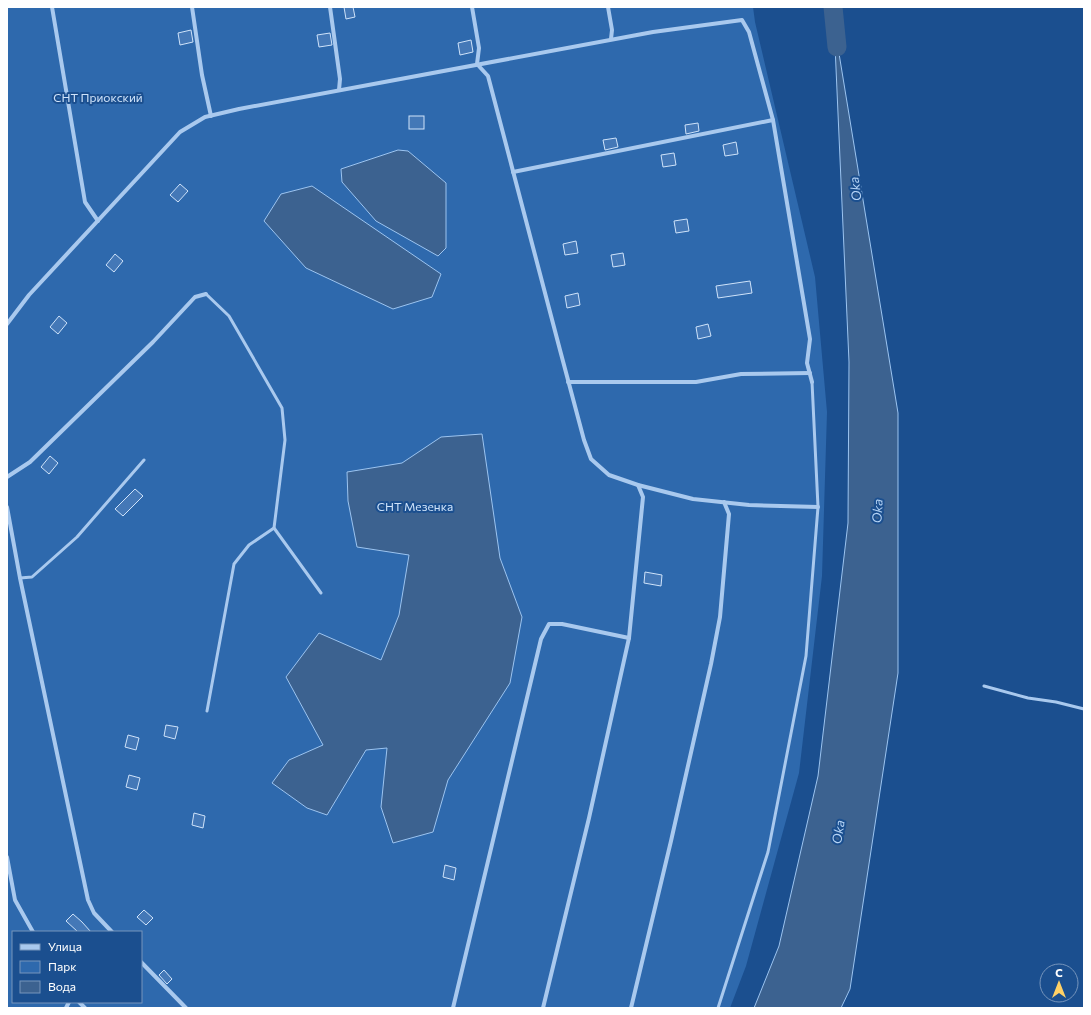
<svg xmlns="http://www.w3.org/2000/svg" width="1091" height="1015" font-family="Commissioner,sans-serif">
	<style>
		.green { fill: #2e69ad; fill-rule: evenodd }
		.water { fill: #3c6290; stroke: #9cc4f0 }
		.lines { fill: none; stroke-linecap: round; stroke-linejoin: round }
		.river { stroke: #3c6290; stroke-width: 19 }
		.building { fill: #4478b7; stroke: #cfe3fa }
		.service { stroke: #a9c9ee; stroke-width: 3 }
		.minor { stroke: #a9c9ee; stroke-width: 4 }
		.labels { text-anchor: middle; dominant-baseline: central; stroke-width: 4; stroke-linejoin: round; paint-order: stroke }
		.park-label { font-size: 12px; fill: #cfe3fa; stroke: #1b4f8f }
		.water-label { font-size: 13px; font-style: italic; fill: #b5d3f5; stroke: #1b4f8f }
	</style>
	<rect width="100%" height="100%" fill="#1b4f8f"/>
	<path class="green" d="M7 7H753L755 22 815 277 827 412 822 576 799 773 746 966 730 1008H7ZM13 932H141V1002H13Z"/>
	<g class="water">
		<path d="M834 23 898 413V673L850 989 841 1008H754L779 946 818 776 848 523 849 362Z"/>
		<path d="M398 150 408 151 446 183V248L438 256 376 221 342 182 341 169Z"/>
		<path d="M312 186 441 274 432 297 393 309 306 268 264 221 281 194Z"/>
		<path d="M482 434 500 558 522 617 510 683 448 780 433 832 393 843 381 807 387 748 366 750 327 815 307 808 272 783 289 760 323 745 286 677 319 633 381 660 399 615 409 555 357 547 348 501 347 472 402 463 441 437Z"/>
	</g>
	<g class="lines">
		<path class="river" d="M833 7 837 47"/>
	</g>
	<g class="building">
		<path d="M344 7H353L355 17 346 19Z"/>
		<path d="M191 30 193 42 180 45 178 33Z"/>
		<path d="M330 33 332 45 319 47 317 35Z"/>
		<path d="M471 40 473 52 460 55 458 43Z"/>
		<rect x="409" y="116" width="15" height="13"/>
		<path d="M698 123 699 131 686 134 685 125Z"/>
		<path d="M616 138 618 147 605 150 603 140Z"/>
		<path d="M736 142 738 154 725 156 723 145Z"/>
		<path d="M674 153 676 165 663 167 661 155Z"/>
		<path d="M180 184 188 191 178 202 170 195Z"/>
		<path d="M687 219 689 231 676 233 674 221Z"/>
		<path d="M576 241 578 253 565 255 563 244Z"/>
		<path d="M623 253 625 265 613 267 611 255Z"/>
		<path d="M115 254 123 261 114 272 106 265Z"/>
		<path d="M750 281 752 293 718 298 716 286Z"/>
		<path d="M578 293 580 305 567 308 565 296Z"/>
		<path d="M59 316 67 323 58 334 50 327Z"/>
		<path d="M708 324 711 336 698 339 696 327Z"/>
		<path d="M50 456 58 463 49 474 41 467Z"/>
		<path d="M135 489 143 496 123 516 115 509Z"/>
		<path d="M645 572 662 575 661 586 644 583Z"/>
		<path d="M166 725 178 727 175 739 164 736Z"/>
		<path d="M128 735 139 738 136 750 125 747Z"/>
		<path d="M129 775 140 778 137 790 126 787Z"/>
		<path d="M194 813 205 816 203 828 192 825Z"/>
		<path d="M445 865 456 868 454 880 443 877Z"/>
		<path d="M144 910 153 918 146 925 137 917Z"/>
		<path d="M73 914 82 922 91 932H78L66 921Z"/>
		<path d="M164 970 172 979 167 984 159 975Z"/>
	</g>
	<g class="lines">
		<g class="service">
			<path d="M206 294 229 316 282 408 285 440 274 528 321 593"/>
			<path d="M20 578 32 577 77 537 144 460"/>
			<path d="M984 686 1028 698 1056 702 1084 709"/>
			<path d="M207 711 234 564 249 545 274 528"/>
			<path d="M718 1008 768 852 806 656 818 507 812 382"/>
		</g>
		<g class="minor">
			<path d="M52 7 85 202 98 221"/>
			<path d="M192 7 202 75 211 116"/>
			<path d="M330 7 340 79 339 90"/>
			<path d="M472 7 479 48 477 64 488 76 560 350 584 440 591 459 609 475 638 485 693 499 749 505 818 507"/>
			<path d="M608 7 612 30 611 39"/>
			<path d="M773 120 810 339 807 363 812 382"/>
			<path d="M7 324 29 295 180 132 205 117 239 109 653 32 742 20 749 32 773 120 513 172"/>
			<path d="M568 382H696L741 374 810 373"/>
			<path d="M7 477 30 462 153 342 195 297 206 294"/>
			<path d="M7 507 20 578 88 900 94 913 112 932"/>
			<path d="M7 857 15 900 33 932"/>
			<path d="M141 962 186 1008"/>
			<path d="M79 1002 85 1008"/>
			<path d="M66 1008 69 1002"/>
			<path d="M453 1008 541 639 549 624H562L629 638"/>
			<path d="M543 1008 589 818 629 638 643 497 638 485"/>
			<path d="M631 1008 671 841 711 664 720 617 729 514 724 502"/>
		</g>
	</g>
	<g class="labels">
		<g class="park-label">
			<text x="98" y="97">СНТ Приокский</text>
			<text x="415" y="506">СНТ Мезенка</text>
		</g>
		<g class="water-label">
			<text transform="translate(855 189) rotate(-97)">Oka</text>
			<text transform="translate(877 511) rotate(-86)">Oka</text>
			<text transform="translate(838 832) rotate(-81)">Oka</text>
		</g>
	</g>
	<rect width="1091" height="1015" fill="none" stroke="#ffffff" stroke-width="16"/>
	<rect x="12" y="931" width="130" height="72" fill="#1b4f8f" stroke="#7695bc"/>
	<rect x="20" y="944" width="20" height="6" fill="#a9c9ee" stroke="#7695bc"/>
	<text x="48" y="951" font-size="12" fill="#ffffff">Улица</text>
	<rect x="20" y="961" width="20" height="12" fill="#2e69ad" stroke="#7695bc"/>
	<text x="48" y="971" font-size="12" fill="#ffffff">Парк</text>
	<rect x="20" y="981" width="20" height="12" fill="#3c6290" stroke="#7695bc"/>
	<text x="48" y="991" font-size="12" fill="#ffffff">Вода</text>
	<g transform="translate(1059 983)"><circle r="19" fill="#1b4f8f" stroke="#7695bc"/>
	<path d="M0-3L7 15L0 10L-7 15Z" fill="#ffd166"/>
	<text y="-6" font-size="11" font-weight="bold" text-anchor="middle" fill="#ffffff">С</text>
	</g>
</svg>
